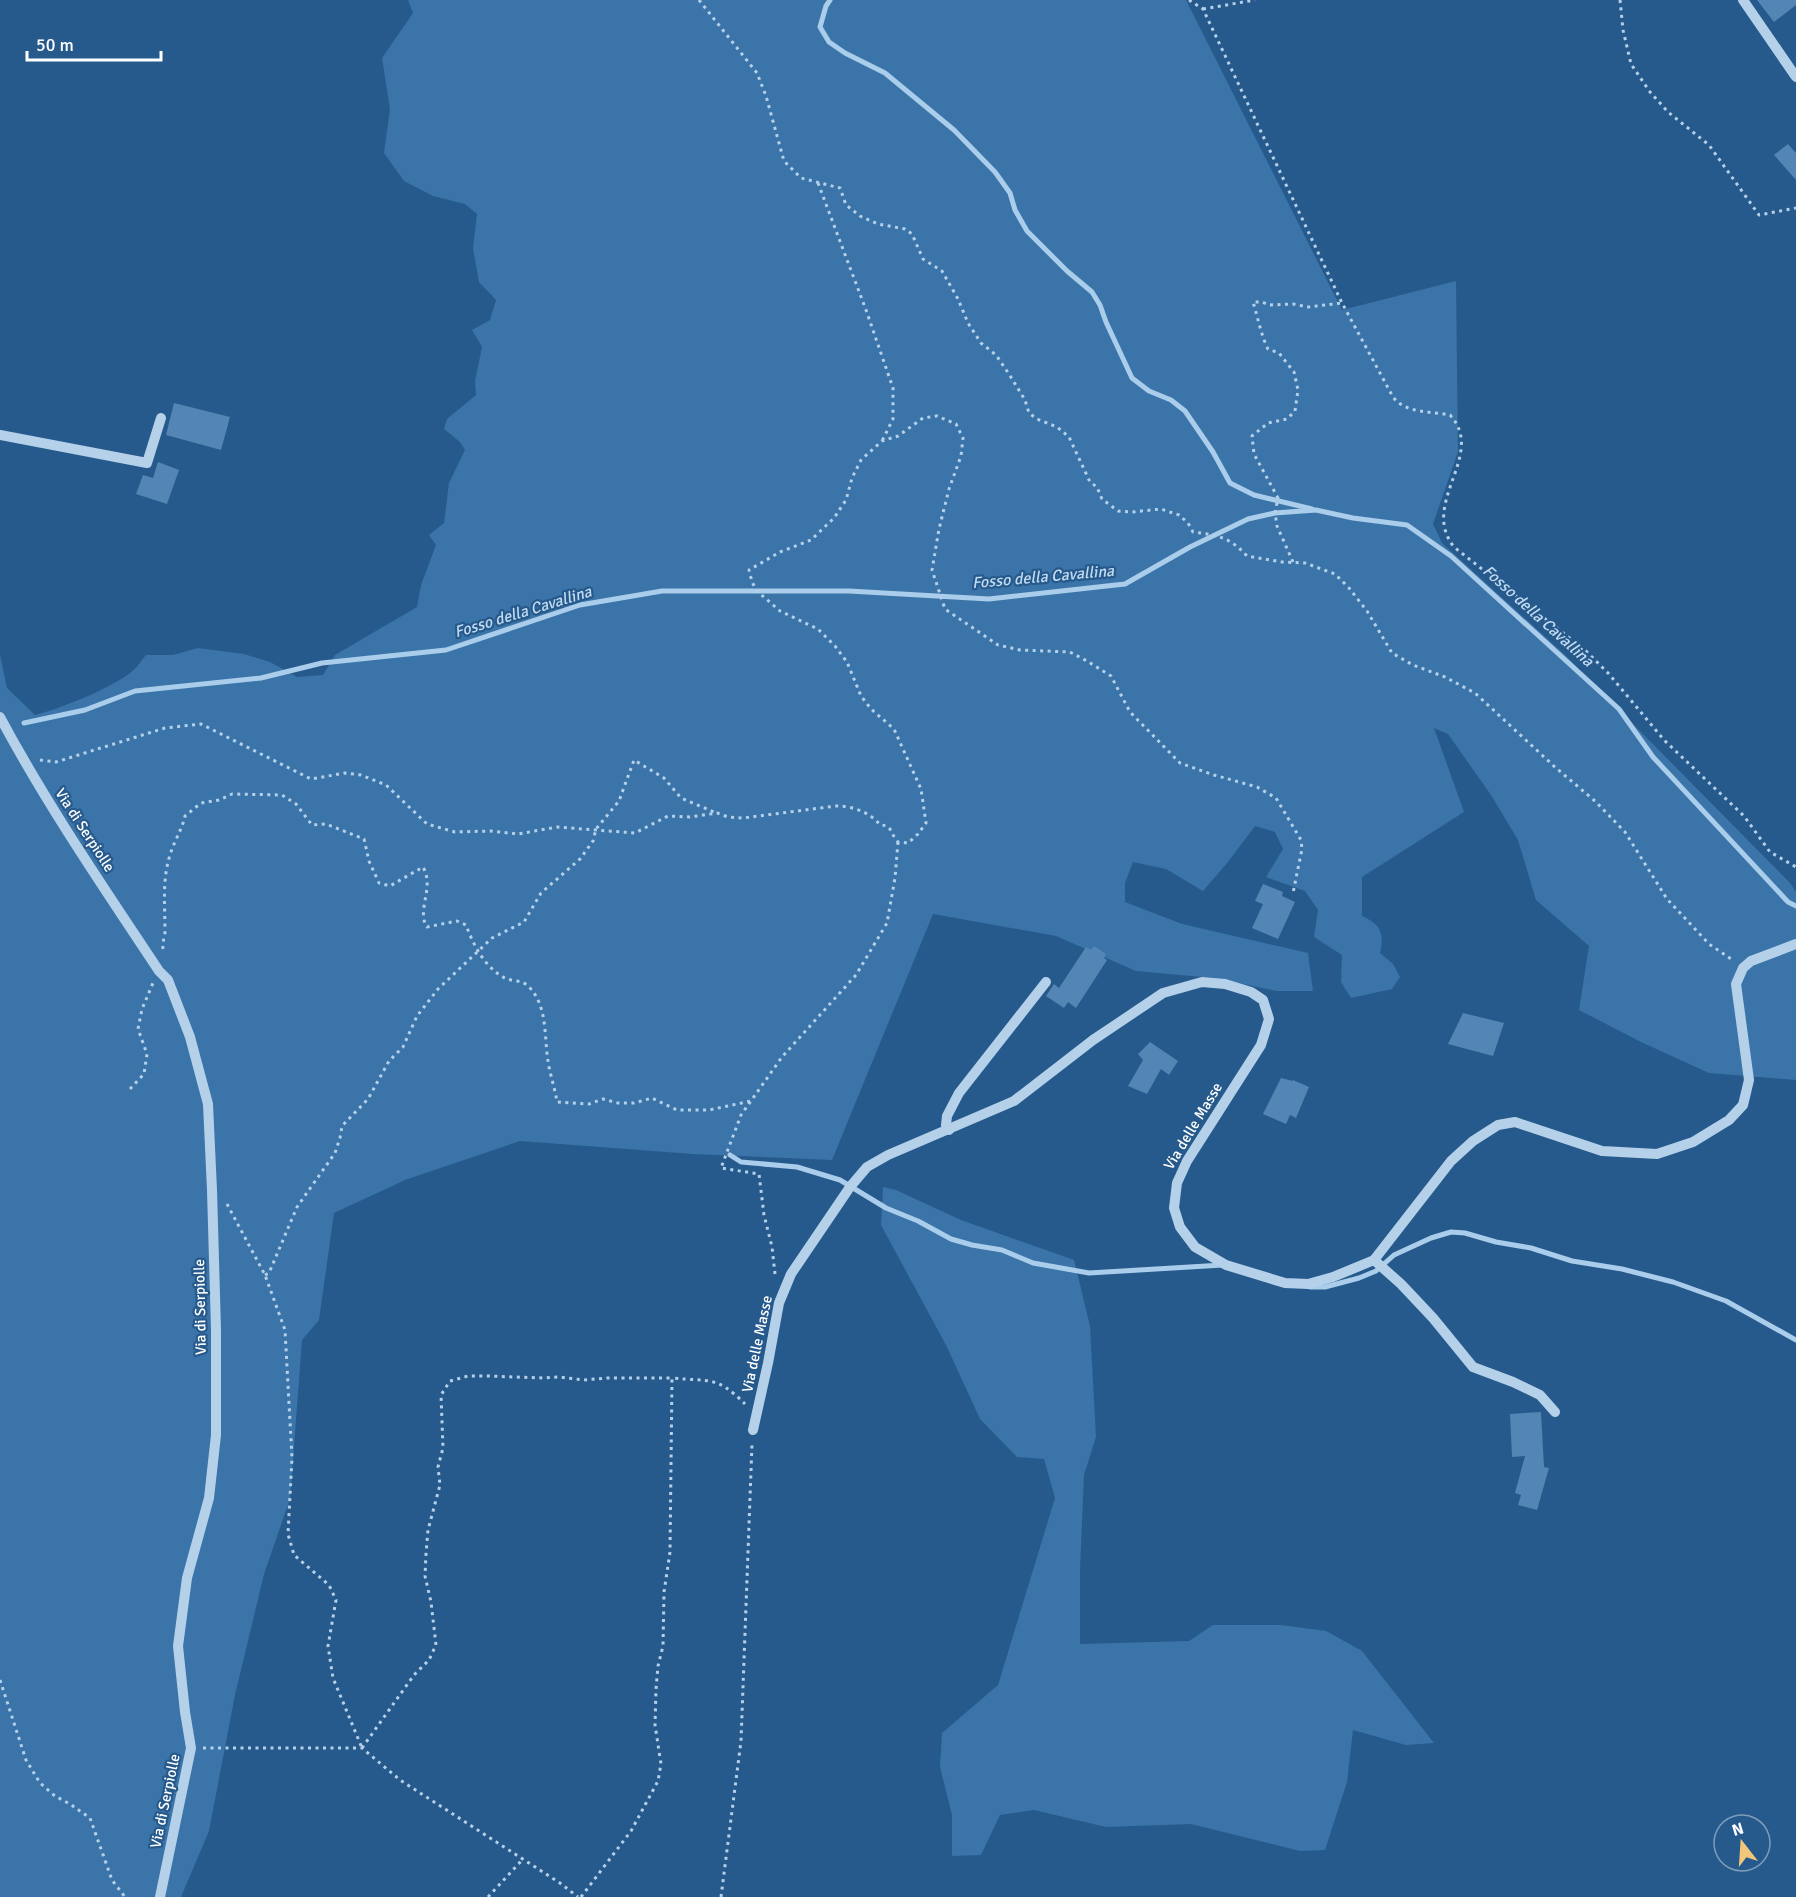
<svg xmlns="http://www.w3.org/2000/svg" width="1796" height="1897" font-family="Signika,sans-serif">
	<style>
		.green { fill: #3b74a8 }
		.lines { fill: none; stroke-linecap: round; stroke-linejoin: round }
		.stream { stroke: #aacdeb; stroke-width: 5 }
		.building { fill: #5386b4 }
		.path { stroke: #b5d1ea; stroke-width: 3; stroke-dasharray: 3 4.5; stroke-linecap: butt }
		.minor { stroke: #b5d1ea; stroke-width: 10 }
		.labels { text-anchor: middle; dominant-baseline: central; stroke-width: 4.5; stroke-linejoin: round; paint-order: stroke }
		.street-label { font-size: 15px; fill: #fff; stroke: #275a8c }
		.water-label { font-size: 16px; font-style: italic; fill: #c1dbf1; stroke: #275a8c }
	</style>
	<rect width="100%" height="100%" fill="#275a8c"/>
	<g class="green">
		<path d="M408 0H1186L1342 310 1456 281 1458 452 1433 524 1442 543 1564 654 1791 884 1796 892V1080L1709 1073 1641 1042 1579 1010 1589 946 1536 900 1518 840 1491 795 1448 734 1434 728 1464 812 1362 877V916C1380 924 1385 933 1380 953L1393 964 1400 977 1392 989 1351 998 1341 982 1342 955 1314 937 1318 910 1305 891 1266 877 1283 849 1275 832 1255 826 1228 862 1203 891 1166 869 1133 862 1125 883V902L1182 924 1308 953 1313 991H1277L1214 978 1136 971 1056 936 933 914 832 1160 693 1154 520 1141 405 1180 334 1213 319 1320 302 1340 290 1499 264 1574 235 1695 209 1831 181 1897H0V655L7 688 35 715C62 708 107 690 130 673 136 669 141 661 146 655H173L198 648 244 654 270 662 297 677 323 675 335 655 417 607 421 585 436 545 429 535 444 523 449 483 465 450 460 442 444 429 447 419 476 395 475 381 482 347 472 330 490 320 496 300 479 282 473 248 477 214 465 204 433 196 404 181 384 153 390 109 382 58 413 13Z"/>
		<path d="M883 1187 896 1190 961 1220 1074 1260 1090 1326 1096 1437 1084 1475 1080 1569V1644L1189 1641 1213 1625H1281L1326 1631 1362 1651 1434 1743 1406 1745 1353 1730 1347 1782 1325 1850 1300 1851 1191 1824 1106 1827 1034 1810 1000 1815 981 1855 952 1856V1815L940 1767 942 1733 998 1685 1055 1498 1044 1459 1017 1457 980 1419 947 1347 881 1225Z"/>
	</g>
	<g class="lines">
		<g class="stream">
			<path d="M830 0 826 6 820 27 829 42 845 53 885 73 954 130 995 172 1010 193 1015 210 1027 231 1067 271 1092 292 1100 305 1106 322 1132 378 1149 391 1171 400 1185 411 1213 452 1230 483 1254 495 1312 509"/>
			<path d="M24 723 85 710 135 691 261 678 322 663 446 650 580 605 662 591H849L989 599 1125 584 1190 547 1248 519 1275 513 1316 510 1353 518 1407 525 1451 556 1619 709 1653 757 1788 902 1796 906"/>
			<path d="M730 1155 741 1162 797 1167 840 1180 886 1208 918 1221 951 1239 972 1245 1002 1250 1033 1263 1089 1273 1223 1265"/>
			<path d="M1310 1287H1325L1359 1278 1376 1271 1394 1255 1431 1238 1451 1232 1465 1233 1496 1242 1531 1248 1572 1261 1622 1269 1673 1282 1726 1301 1796 1340"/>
		</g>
	</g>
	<g class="building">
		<path d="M1757 0H1796V5L1774 22Z"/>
		<path d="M1788 144 1796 153V180L1774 155Z"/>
		<path d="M174 403 230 417 221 450 166 435Z"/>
		<path d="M158 462 179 470 167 504 136 494 143 475 153 478Z"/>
		<path d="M1263 884 1283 892 1282 896 1295 902 1278 939 1252 928 1263 904 1255 901Z"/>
		<path d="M1094 946 1106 954 1104 958 1107 960 1076 1008 1068 1002 1064 1008 1046 996 1054 984 1059 988 1086 947 1091 950Z"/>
		<path d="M1463 1013 1504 1023 1493 1056 1448 1044Z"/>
		<path d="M1150 1042 1178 1061 1169 1075 1161 1069 1147 1094 1128 1086 1143 1060 1138 1054Z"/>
		<path d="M1281 1078 1293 1081V1080L1309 1087 1296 1118 1290 1115 1286 1124 1263 1114Z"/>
		<path d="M1541 1412 1544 1467 1549 1468 1537 1510 1518 1505 1521 1495 1515 1493 1525 1456 1512 1457 1510 1414Z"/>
	</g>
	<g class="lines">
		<g class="path">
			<path d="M699 0 757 73 766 96 784 161 801 178 840 188 846 205 860 216 878 224 905 229 912 234 923 259 942 271 958 299 968 323 981 343 996 355 1009 374 1025 400 1029 413 1037 419 1057 427 1069 437 1090 482 1097 487 1102 499 1118 511 1132 512 1161 509 1179 515 1188 523 1193 532C1217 535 1230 537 1247 556L1282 562 1305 563 1335 574 1349 588 1367 611 1392 653 1413 665 1445 677 1475 693 1556 768 1595 801 1625 832 1667 899 1709 944 1731 959"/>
			<path d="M1189 0 1203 9 1342 303 1393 397C1406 414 1431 411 1450 415 1487 455 1419 503 1454 547L1586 651 1609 674 1664 740 1744 816 1770 852 1796 867"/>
			<path d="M1620 0 1623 30 1631 64 1650 92 1668 112 1709 145 1759 215 1796 208"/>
			<path d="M1203 9 1255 0"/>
			<path d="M818 183 866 310 893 388V419L882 441"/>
			<path d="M1293 562 1277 526 1275 513 1278 498 1254 454 1252 436 1268 423 1287 419 1295 411 1298 390 1294 372 1279 353 1268 349C1261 335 1258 318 1253 302H1262L1269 305 1293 304 1308 307 1342 303"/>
			<path d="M40 760 56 762 165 728 201 724 311 779 345 773 361 775 386 785 427 824 455 832 490 831 518 834 557 827 635 833 668 816 690 817 717 813 728 817 743 818 836 806C852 806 870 812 880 825 893 825 890 834 898 842L908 843 918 834 926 823 921 789 894 729 871 709 861 696 847 662 835 646 818 629 780 611 757 591 752 582 749 570 780 552 811 540 834 518 846 500 852 478 861 460 882 441 898 436 923 418 937 416 956 424 963 438 961 456 949 489 939 529 932 570 945 609 998 645 1020 650 1070 652 1087 661 1111 676 1130 712 1180 763 1214 775 1257 787 1276 798 1301 840 1302 849 1293 893"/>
			<path d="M163 949C162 942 165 937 165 931 165 905 162 880 170 855 174 841 182 830 185 816L201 803 219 800 232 794 282 795 296 804 312 825 326 824 364 839 369 861 379 883 390 886 423 867C435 888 416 910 427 927L457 921 466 925C473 944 484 966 503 977 510 982 521 979 528 986 548 1005 544 1037 548 1061 550 1075 555 1088 557 1102L589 1104 603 1099 618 1103H634L652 1098 677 1110H709L751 1101"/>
			<path d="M130 1089 144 1074 147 1054 138 1029 142 1009 153 983"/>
			<path d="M227 1204 265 1275 285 1330 292 1458 288 1534 294 1555 329 1585 336 1600 328 1646 333 1678 362 1748"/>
			<path d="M775 1274 772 1247 764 1215 759 1174 721 1168 741 1115 782 1057 856 975 887 923 895 878 898 842"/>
			<path d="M265 1275 269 1273 297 1207 335 1153 340 1138 342 1126 368 1099 389 1061 403 1047 417 1016 438 989 492 938 524 922 541 893 580 859 593 841 596 829 619 801 634 760 664 778 681 798 714 812"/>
			<path d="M0 1680 26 1760 40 1783 55 1796 70 1804 90 1818 112 1880 125 1897"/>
			<path d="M203 1748H362L400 1780 560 1883 578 1897"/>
			<path d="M362 1748 414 1675 429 1660 436 1645 431 1602 425 1576 426 1554 428 1530 440 1485 438 1467 443 1448 441 1395 450 1381 468 1376H487L543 1378 559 1377 584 1380 607 1378H672"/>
			<path d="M488 1897 522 1860"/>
			<path d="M581 1897 631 1831 658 1781 661 1764 655 1725 656 1689 658 1666 663 1646 664 1592 670 1552 672 1378C710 1382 716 1375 745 1404"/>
			<path d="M721 1897 741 1741 752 1444"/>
		</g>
		<g class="minor">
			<path d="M1743 0 1796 77"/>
			<path d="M0 435 147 463 161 418"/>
			<path d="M0 717C47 805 104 888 159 971L168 980 190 1037 208 1104 212 1190 216 1330V1435L209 1498 187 1578 178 1646 185 1712 191 1748 160 1897"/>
			<path d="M949 1130 946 1125 947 1116 959 1093 1046 982"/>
			<path d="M1374 1260 1401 1284 1433 1318 1473 1367 1513 1382 1540 1395 1555 1412"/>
			<path d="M753 1430 768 1363 779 1303 791 1274 850 1187 867 1167 888 1155 1014 1101 1093 1040 1163 993 1202 982 1225 984 1251 992 1263 1000 1269 1019 1261 1045 1187 1161 1177 1183 1174 1208 1180 1227 1195 1247 1226 1265 1285 1283 1308 1284 1333 1277 1374 1260 1451 1161 1473 1141 1498 1125 1515 1122 1602 1151 1657 1154 1693 1142 1729 1120 1743 1105 1749 1080 1736 984 1743 968 1751 961 1796 944"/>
		</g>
	</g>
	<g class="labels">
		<g class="street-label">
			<text transform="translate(85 830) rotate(57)">Via di Serpiolle</text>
			<text transform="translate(1193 1126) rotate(-59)">Via delle Masse</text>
			<text transform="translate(200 1307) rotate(-91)">Via di Serpiolle</text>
			<text transform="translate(757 1344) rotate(-78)">Via delle Masse</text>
			<text transform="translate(165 1801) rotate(-78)">Via di Serpiolle</text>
		</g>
		<g class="water-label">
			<text transform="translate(1043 577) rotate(-5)">Fosso della Cavallina</text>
			<text transform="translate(523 612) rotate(-17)">Fosso della Cavallina</text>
			<text transform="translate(1538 616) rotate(42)">Fosso della Cavallina</text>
		</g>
	</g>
	<g transform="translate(1742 1843) rotate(343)"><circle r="28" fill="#275a8c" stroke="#7d9cba" stroke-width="1.5"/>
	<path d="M0-4.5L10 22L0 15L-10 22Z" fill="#f3c77a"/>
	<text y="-9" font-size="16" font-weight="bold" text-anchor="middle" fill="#ffffff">N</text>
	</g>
	<path d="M27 51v9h134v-9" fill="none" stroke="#ffffff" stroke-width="3"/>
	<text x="36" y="51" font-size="18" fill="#ffffff" stroke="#275a8c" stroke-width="4.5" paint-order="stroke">50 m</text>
</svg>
